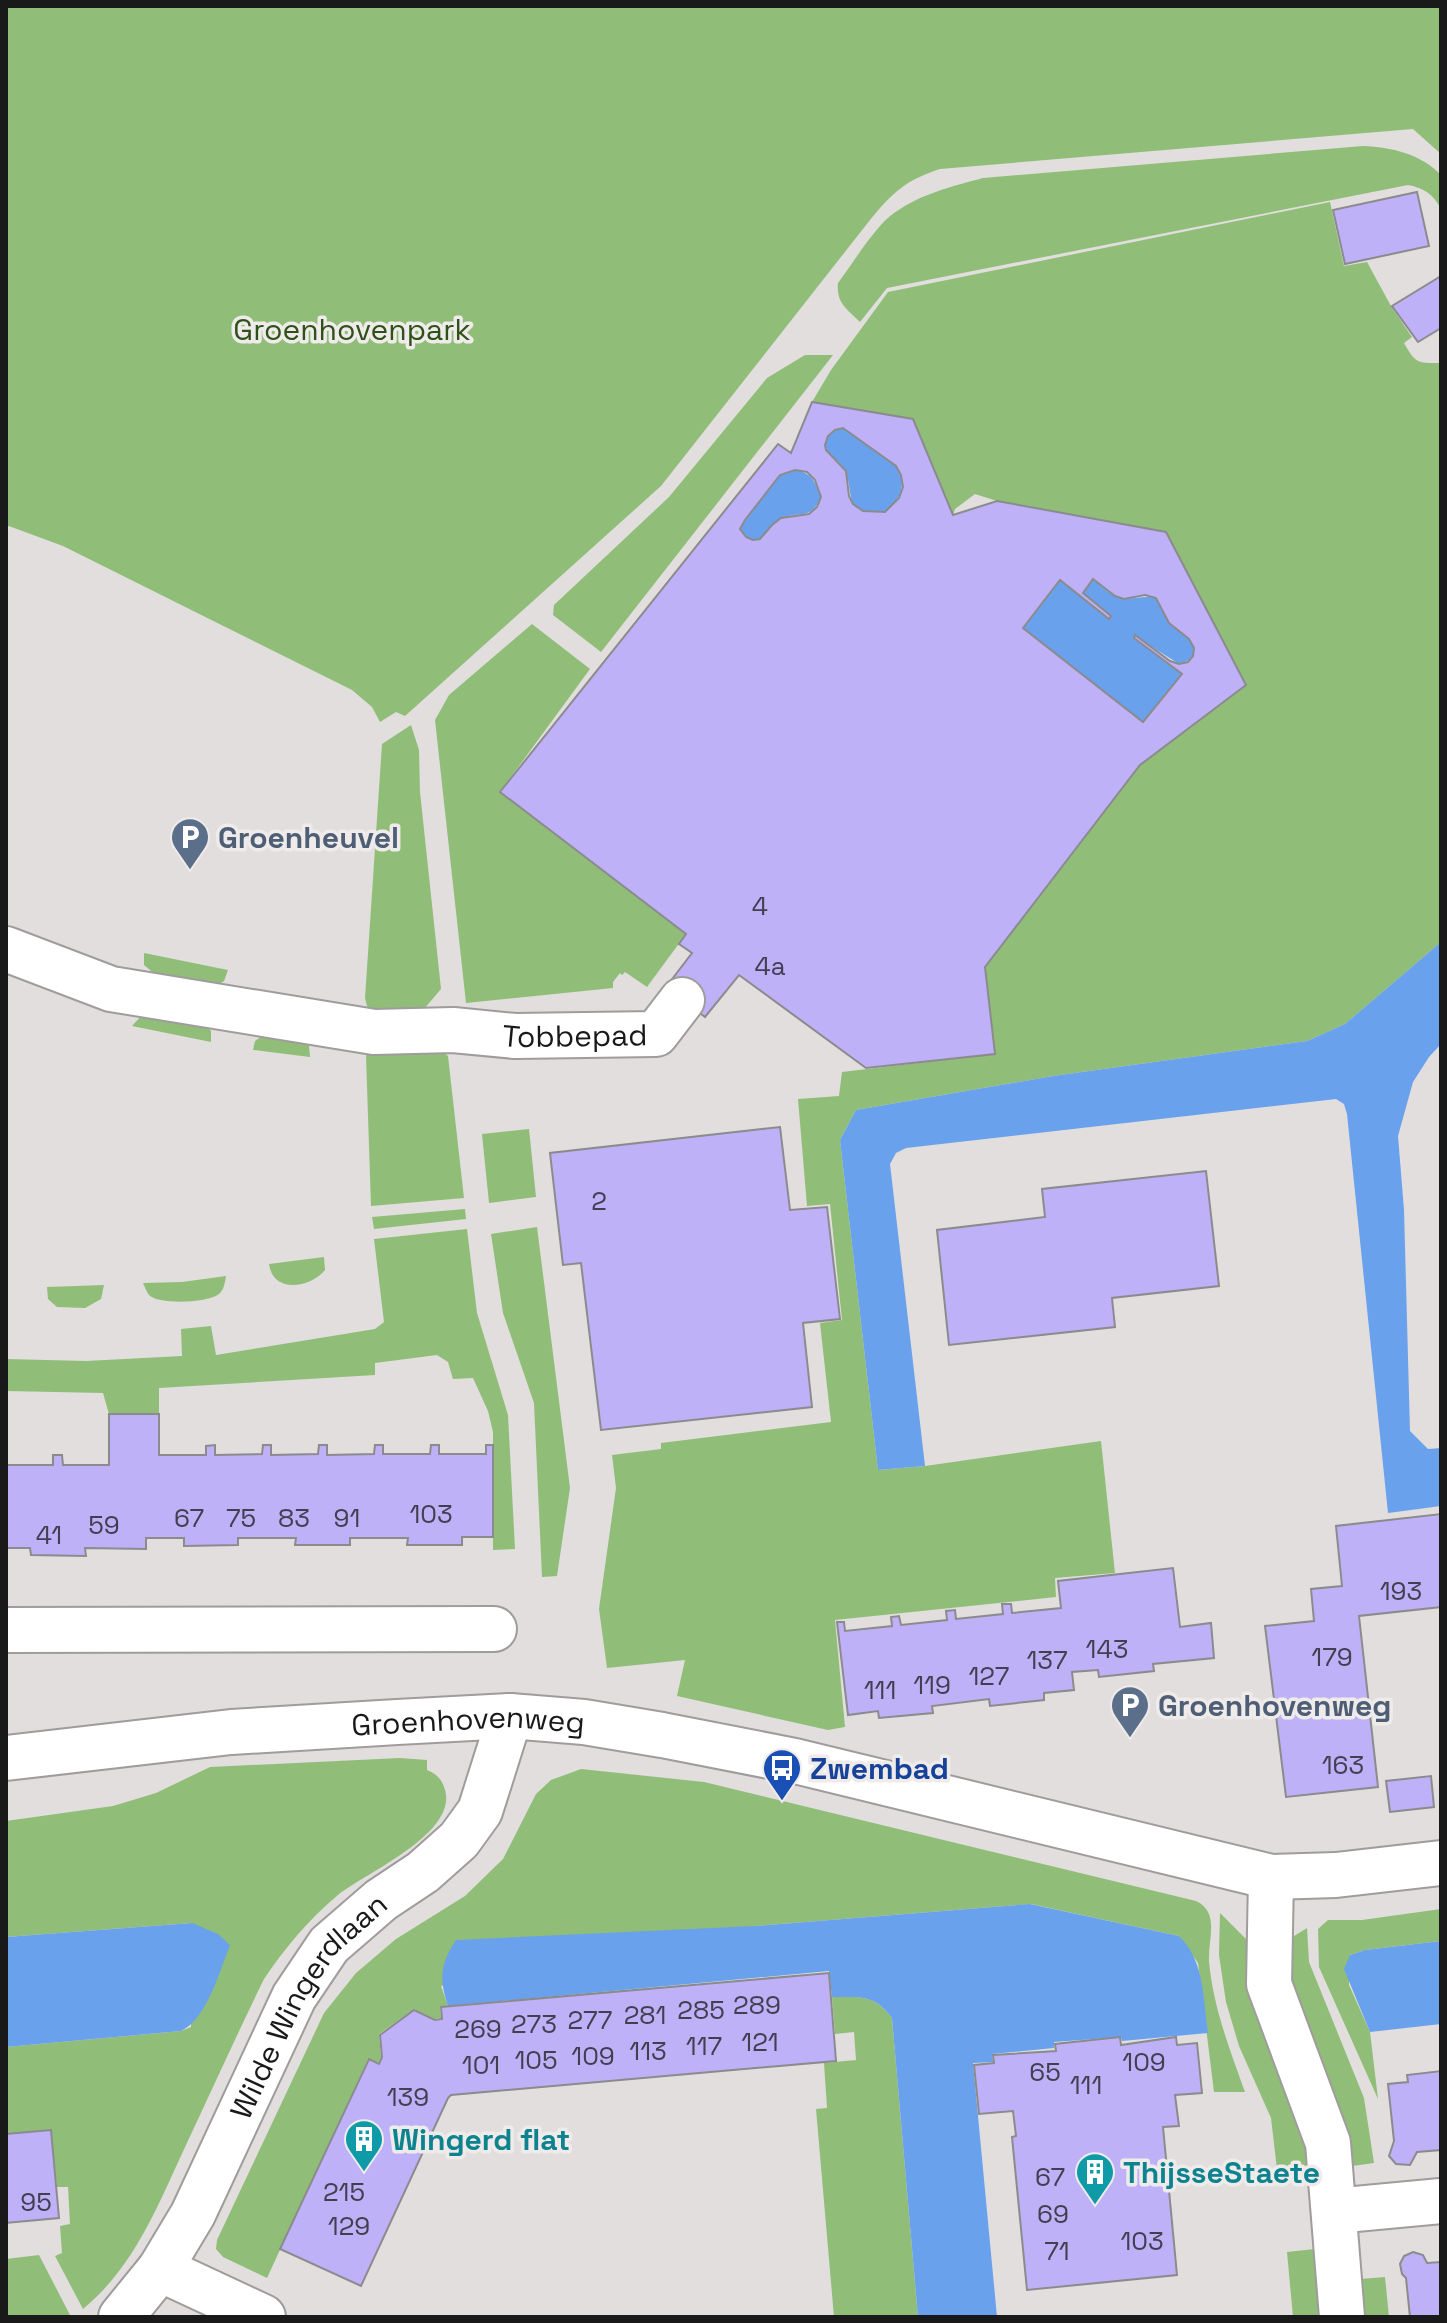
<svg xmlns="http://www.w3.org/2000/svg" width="1447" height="2323" font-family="'Space Grotesk',sans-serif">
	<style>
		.green { fill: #90be78 }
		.water { fill: #69a1ec }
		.building { fill: #beb1f8; stroke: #8b8b8e; stroke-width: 2; fill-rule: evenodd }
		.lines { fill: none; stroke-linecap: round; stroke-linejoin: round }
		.minor-casing { stroke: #9f9c9b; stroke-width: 48 }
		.minor { stroke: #fff; stroke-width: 44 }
		.labels { text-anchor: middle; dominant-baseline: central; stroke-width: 7; stroke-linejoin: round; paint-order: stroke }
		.number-label { font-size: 26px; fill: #433f51 }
		.park-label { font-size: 30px; fill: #2e5118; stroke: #efebea }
		.service-label { font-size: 30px; font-weight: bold; fill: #4e5e75; stroke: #efebea; text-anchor: start }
		.street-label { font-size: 30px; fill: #1a1919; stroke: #efebea }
		.transit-label { font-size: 30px; font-weight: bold; fill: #164399; stroke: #efebea; text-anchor: start }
		.culture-label { font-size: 30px; font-weight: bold; fill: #0d838f; stroke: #efebea; text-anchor: start }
	</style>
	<rect width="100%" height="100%" fill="#e1dedd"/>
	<g class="green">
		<path d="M6 6H1441V154L1413 129 940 169C906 180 893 192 870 220L661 486 405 716 396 712 380 722 372 707 352 690 63 546 6 525Z"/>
		<path d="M1363 146C1391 147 1421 154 1441 175V209C1433 194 1424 188 1408 185L887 288 860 322C847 309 836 303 838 283 853 263 871 233 889 217 916 195 950 187 983 178Z"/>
		<path d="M1330 202 1344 266 1367 262 1391 306 1412 337 1404 343C1416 364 1417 363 1441 363V942L1345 1024 1307 1041 1053 1076 856 1110 840 1140 878 1470 925 1466 1101 1441 1115 1573 1055 1578 1056 1597 835 1620 845 1727 828 1730 677 1696 685 1660 607 1668 599 1609 616 1488 612 1455 661 1449V1443L831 1422 820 1323 842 1320 830 1204 807 1206 798 1099 839 1096 842 1072 995 1054 985 967 1140 765 1246 684 1166 532 997 501 975 494 955 509 953 515 913 419 812 402 831 370 888 292Z"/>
		<path d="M805 355H833L601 652 553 615 554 605 669 497 767 378Z"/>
		<path d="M532 624 590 669 500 792 686 934 647 987 625 972 622 975 620 973 613 982V988L466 1003 435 720 449 695Z"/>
		<path d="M411 725 419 750 420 792 441 989 424 1009 373 1012 367 1006 365 998 382 744Z"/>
		<path d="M144 953 228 970 224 981 218 985 157 976 144 965Z"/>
		<path d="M144 1013 203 1022 211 1031V1042L132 1026Z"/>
		<path d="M262 1036 302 1039 309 1046 310 1057 253 1050 255 1041Z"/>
		<path d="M426 1039 448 1056 464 1198 371 1206 366 1056 370 1050Z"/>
		<path d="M529 1129 536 1197 489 1203 482 1134Z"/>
		<path d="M465 1209 466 1219 374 1229 372 1217Z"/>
		<path d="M537 1227 570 1488 557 1576 542 1577 534 1403 503 1313 491 1234Z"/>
		<path d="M467 1229 477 1313 508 1415 515 1549 493 1550V1432L488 1411 473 1378 453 1379 448 1362 437 1355 375 1363V1375L159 1388V1414H109L103 1393 6 1391V1359L86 1361 182 1356 181 1329 211 1326 216 1355 375 1329 384 1322 374 1239Z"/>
		<path d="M324 1257 325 1270C310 1288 273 1294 269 1264Z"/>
		<path d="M226 1276C225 1282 224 1290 219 1294 208 1303 158 1305 149 1295 146 1291 145 1287 143 1283L182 1282Z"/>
		<path d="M104 1285 101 1299 85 1308 57 1307 48 1299 47 1287Z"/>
		<path d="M400 1758 427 1760V1770C436 1774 441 1778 444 1787 462 1832 365 1873 338 1895 308 1920 285 1948 264 1979 237 2034 212 2090 186 2145 158 2205 135 2266 83 2309L55 2256 62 2253 60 2226 70 2224 68 2187H57L51 2130 6 2134V2047L181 2031 191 2027 192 1923 6 1937V1821L113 1806 156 1793 210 1767Z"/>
		<path d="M581 1769 704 1782 1196 1901C1220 1912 1208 1939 1209 1961 1213 2007 1230 2050 1245 2092H1214L1198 1963 1179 1936 1031 1904 755 1926 441 1986 448 2006 440 2007 441 2018 435 2019 414 2009 379 2034 381 2057 378 2063 368 2059 267 2278 223 2257 216 2249 217 2240 324 2013 356 1973 396 1939 465 1896 503 1859 536 1794 551 1780Z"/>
		<path d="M1441 1909V1941L1365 1950 1350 1955 1349 1985 1370 2032 1378 2099 1319 1967 1318 1929 1328 1920H1362Z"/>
		<path d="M1220 1913 1249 1942 1304 2132 1307 2177 1278 2178 1271 2118 1239 2046 1226 2002 1219 1955Z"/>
		<path d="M1307 1928 1309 1962 1364 2098 1374 2163 1345 2167 1293 2000 1286 1941Z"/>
		<path d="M832 1997C860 1997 875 1994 892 2018L918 2317H834L816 2109 827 2108 824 2063 856 2060 854 2032 835 2034Z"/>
		<path d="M1315 2249 1321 2317H1293L1287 2252Z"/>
		<path d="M39 2255 71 2317H6V2259Z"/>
		<path d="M1385 2277 1389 2317H1364L1360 2279Z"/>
	</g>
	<g class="water">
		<path d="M843 428 896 466C907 484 902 499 885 512 840 518 856 491 844 469 839 458 819 453 827 438 831 432 836 430 843 428Z"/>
		<path d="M795 470C812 473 815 481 821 497 810 523 798 509 778 520 771 524 766 532 760 539 750 541 746 538 740 529L745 520 780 475Z"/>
		<path d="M1093 579C1101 585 1111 597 1122 598 1133 600 1144 595 1156 598L1169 623 1189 639 1194 648C1193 659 1189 661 1179 664L1135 636 1134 638 1182 674 1143 722 1023 628 1060 580 1109 619 1111 616 1083 593Z"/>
		<path d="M1441 942V1044L1429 1057 1413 1082 1398 1136 1404 1210 1410 1431 1428 1449 1441 1448V1506L1388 1513 1347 1114 1344 1104 1336 1099 906 1148 896 1153 890 1164 925 1466 878 1470 840 1140 856 1110 1053 1076 1307 1041 1345 1024Z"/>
		<path d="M1030 1904 1179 1936C1205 1961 1203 1999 1208 2033L1122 2041 1121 2037 1054 2042V2048L992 2054 993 2062 973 2063 997 2317H918L892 2018C875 1994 860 1997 832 1997L829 1971 448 2006C439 1979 440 1964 456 1940L755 1926Z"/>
		<path d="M192 1923 218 1934 230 1945C220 1970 207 2019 181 2031L6 2047V1937Z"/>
		<path d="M1441 1941V2024L1370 2032 1344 1969 1350 1955 1365 1950Z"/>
	</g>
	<g class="building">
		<path d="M1417 192 1429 246 1345 264 1333 210Z"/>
		<path d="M1441 276V328L1418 342 1392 306Z"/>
		<path d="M812 402 913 419 953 515 997 501 1166 532 1246 685 1140 765 985 967 995 1054 866 1068 739 975 705 1017 666 987 692 953 679 944 686 934 500 792 778 444 791 453ZM843 428 896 466 901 475 903 487 899 498 885 512 863 511 853 504 849 496 846 471 826 450 825 445 828 436 835 430ZM795 470 807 472 815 480 821 497 817 507 809 514 781 518 772 525 760 539 753 540 746 537 740 529 745 520 780 475ZM1093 579 1115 596 1124 599 1145 595 1156 598 1169 623 1189 639 1194 648 1193 656 1188 662 1179 664 1170 661 1135 635 1134 638 1182 674 1143 722 1023 628 1060 580 1109 619 1111 616 1083 593Z"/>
		<path d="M780 1127 790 1210 827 1207 840 1319 803 1323 812 1407 601 1430 581 1263 563 1265 550 1153Z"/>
		<path d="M1206 1171 1219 1286 1112 1298 1115 1327 949 1345 937 1230 1045 1217 1042 1189Z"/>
		<path d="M109 1414H159V1455H206V1446L215 1445V1455L262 1454 263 1445H271V1455L318 1454 319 1445H327V1455L374 1454 375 1445H383V1454H430L431 1445H439V1454H486V1445H493V1537H462V1545H407L408 1538H350V1545H295L296 1538H238V1545L184 1546V1538H146V1549L85 1548 86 1556 31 1555 30 1548H6V1455V1465H53V1455H62L63 1465H109Z"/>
		<path d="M1441 1514V1607L1359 1616 1378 1787 1286 1797 1265 1626 1314 1621 1311 1589 1342 1586 1336 1526Z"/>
		<path d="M1173 1568 1180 1627 1211 1623 1214 1658 1153 1664 1154 1671 1099 1677 1098 1670 1072 1672 1074 1690 1044 1693V1700L990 1706 989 1699 932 1706 933 1713 879 1718 878 1711 848 1715 837 1622H844L845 1631 892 1626 891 1617 899 1616 901 1625 947 1620 946 1611 955 1610 956 1619 1003 1614 1002 1604H1011L1012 1613 1061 1608 1058 1581Z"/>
		<path d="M1431 1776 1434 1807 1390 1812 1386 1781Z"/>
		<path d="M829 1973 836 2061 451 2095 448 2098 361 2286 280 2249 369 2059 379 2064 382 2057 380 2035 414 2010 435 2020 442 2019 441 2007Z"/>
		<path d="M1120 2037 1121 2045 1176 2037 1177 2045 1197 2043 1202 2093 1175 2095 1179 2126 1163 2127 1177 2275 1027 2290 1012 2137 1016 2136 1013 2111 979 2114 974 2065 994 2063 993 2055 1056 2051 1055 2044Z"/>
		<path d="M1441 2071V2150L1417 2152 1410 2165 1396 2164 1389 2156 1394 2141 1388 2084 1408 2082 1407 2075Z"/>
		<path d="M51 2130 59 2218 6 2223V2134Z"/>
		<path d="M1413 2252 1423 2255 1427 2263 1441 2262V2317H1410L1406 2278 1402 2274 1400 2264 1404 2256Z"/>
	</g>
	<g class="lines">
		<defs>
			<g id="minor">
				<path id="s1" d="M6 949 111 989 374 1032 453 1030 515 1036 656 1034 682 1000"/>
				<path d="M6 1630 494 1629"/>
				<path id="s2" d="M6 1758 231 1732 397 1722 510 1716 584 1722 662 1735 795 1761 1271 1877 1336 1875 1441 1863"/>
				<path d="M1271 1877 1269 1984 1328 2143 1342 2317"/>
				<path d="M1334 2211 1441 2201"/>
				<path d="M160 2269 263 2317"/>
				<path id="s3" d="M121 2317 160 2269 193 2214 294 1997 329 1945 381 1900 423 1872 459 1840 480 1811 510 1716"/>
			</g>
		</defs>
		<use href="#minor" class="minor-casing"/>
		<use href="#minor" class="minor"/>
	</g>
	<defs>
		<symbol id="parking-pin" viewBox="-11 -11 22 30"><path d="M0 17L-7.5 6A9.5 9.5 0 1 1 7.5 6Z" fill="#5c6f8a" stroke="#efebea"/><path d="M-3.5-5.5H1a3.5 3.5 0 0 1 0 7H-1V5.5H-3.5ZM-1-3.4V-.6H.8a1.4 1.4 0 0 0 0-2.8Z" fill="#fff"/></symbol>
		<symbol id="bus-pin" viewBox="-11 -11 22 30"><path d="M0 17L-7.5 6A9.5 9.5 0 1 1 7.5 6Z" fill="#1a4fb4" stroke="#efebea"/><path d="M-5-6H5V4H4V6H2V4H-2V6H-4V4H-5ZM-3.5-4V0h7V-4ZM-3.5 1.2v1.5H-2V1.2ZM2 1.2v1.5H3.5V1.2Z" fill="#fff"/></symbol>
		<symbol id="building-pin" viewBox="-11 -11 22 30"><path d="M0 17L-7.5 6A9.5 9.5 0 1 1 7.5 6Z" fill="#0f9aa8" stroke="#efebea"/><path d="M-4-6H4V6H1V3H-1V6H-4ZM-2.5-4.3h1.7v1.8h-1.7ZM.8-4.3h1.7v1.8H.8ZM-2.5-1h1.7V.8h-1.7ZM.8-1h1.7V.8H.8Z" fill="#fff"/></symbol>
	</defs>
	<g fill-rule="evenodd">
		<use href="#parking-pin" x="168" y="815" width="44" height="60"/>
		<use href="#parking-pin" x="1108" y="1683" width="44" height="60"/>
		<use href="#bus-pin" x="760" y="1746" width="44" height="60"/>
		<use href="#building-pin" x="342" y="2117" width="44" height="60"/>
		<use href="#building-pin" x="1073" y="2150" width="44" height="60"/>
	</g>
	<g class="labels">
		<g class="number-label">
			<text x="760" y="906">4</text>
			<text x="770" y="966">4a</text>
			<text x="599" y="1201">2</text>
			<text x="431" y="1514">103</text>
			<text x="189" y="1518">67</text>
			<text x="241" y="1518">75</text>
			<text x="294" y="1518">83</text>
			<text x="347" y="1518">91</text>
			<text x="104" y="1525">59</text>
			<text x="49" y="1535">41</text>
			<text x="1401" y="1591">193</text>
			<text x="1107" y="1649">143</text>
			<text x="1332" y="1657">179</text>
			<text x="1047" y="1660">137</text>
			<text x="989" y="1676">127</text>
			<text x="932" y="1685">119</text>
			<text x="880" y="1690">111</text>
			<text x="1343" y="1765">163</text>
			<text x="757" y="2005">289</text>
			<text x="701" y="2010">285</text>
			<text x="645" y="2015">281</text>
			<text x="590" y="2020">277</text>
			<text x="534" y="2024">273</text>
			<text x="478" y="2029">269</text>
			<text x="760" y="2042">121</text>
			<text x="704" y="2046">117</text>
			<text x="648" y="2051">113</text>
			<text x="593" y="2056">109</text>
			<text x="536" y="2060">105</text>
			<text x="1144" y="2062">109</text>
			<text x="481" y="2065">101</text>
			<text x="1045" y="2072">65</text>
			<text x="1086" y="2085">111</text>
			<text x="408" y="2097">139</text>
			<text x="1050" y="2177">67</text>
			<text x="344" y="2192">215</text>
			<text x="36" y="2202">95</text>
			<text x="1053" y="2214">69</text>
			<text x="349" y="2226">129</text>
			<text x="1142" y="2241">103</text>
			<text x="1057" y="2251">71</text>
		</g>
		<g class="park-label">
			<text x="352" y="329">Groenhovenpark</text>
		</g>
		<g class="service-label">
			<text x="218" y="837">Groenheuvel</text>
			<text x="1158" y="1705">Groenhovenweg</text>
		</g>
		<g class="street-label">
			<text stroke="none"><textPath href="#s1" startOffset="580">Tobbepad</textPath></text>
			<text stroke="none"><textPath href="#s2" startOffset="464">Groenhovenweg</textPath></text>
			<text stroke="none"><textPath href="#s3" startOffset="366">Wilde Wingerdlaan</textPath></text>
		</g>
		<g class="transit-label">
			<text x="810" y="1768">Zwembad</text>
		</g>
		<g class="culture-label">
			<text x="392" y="2139">Wingerd flat</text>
			<text x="1123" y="2172">ThijsseStaete</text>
		</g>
	</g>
	<rect width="1447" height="2323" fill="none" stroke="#1a1919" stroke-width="16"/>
</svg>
